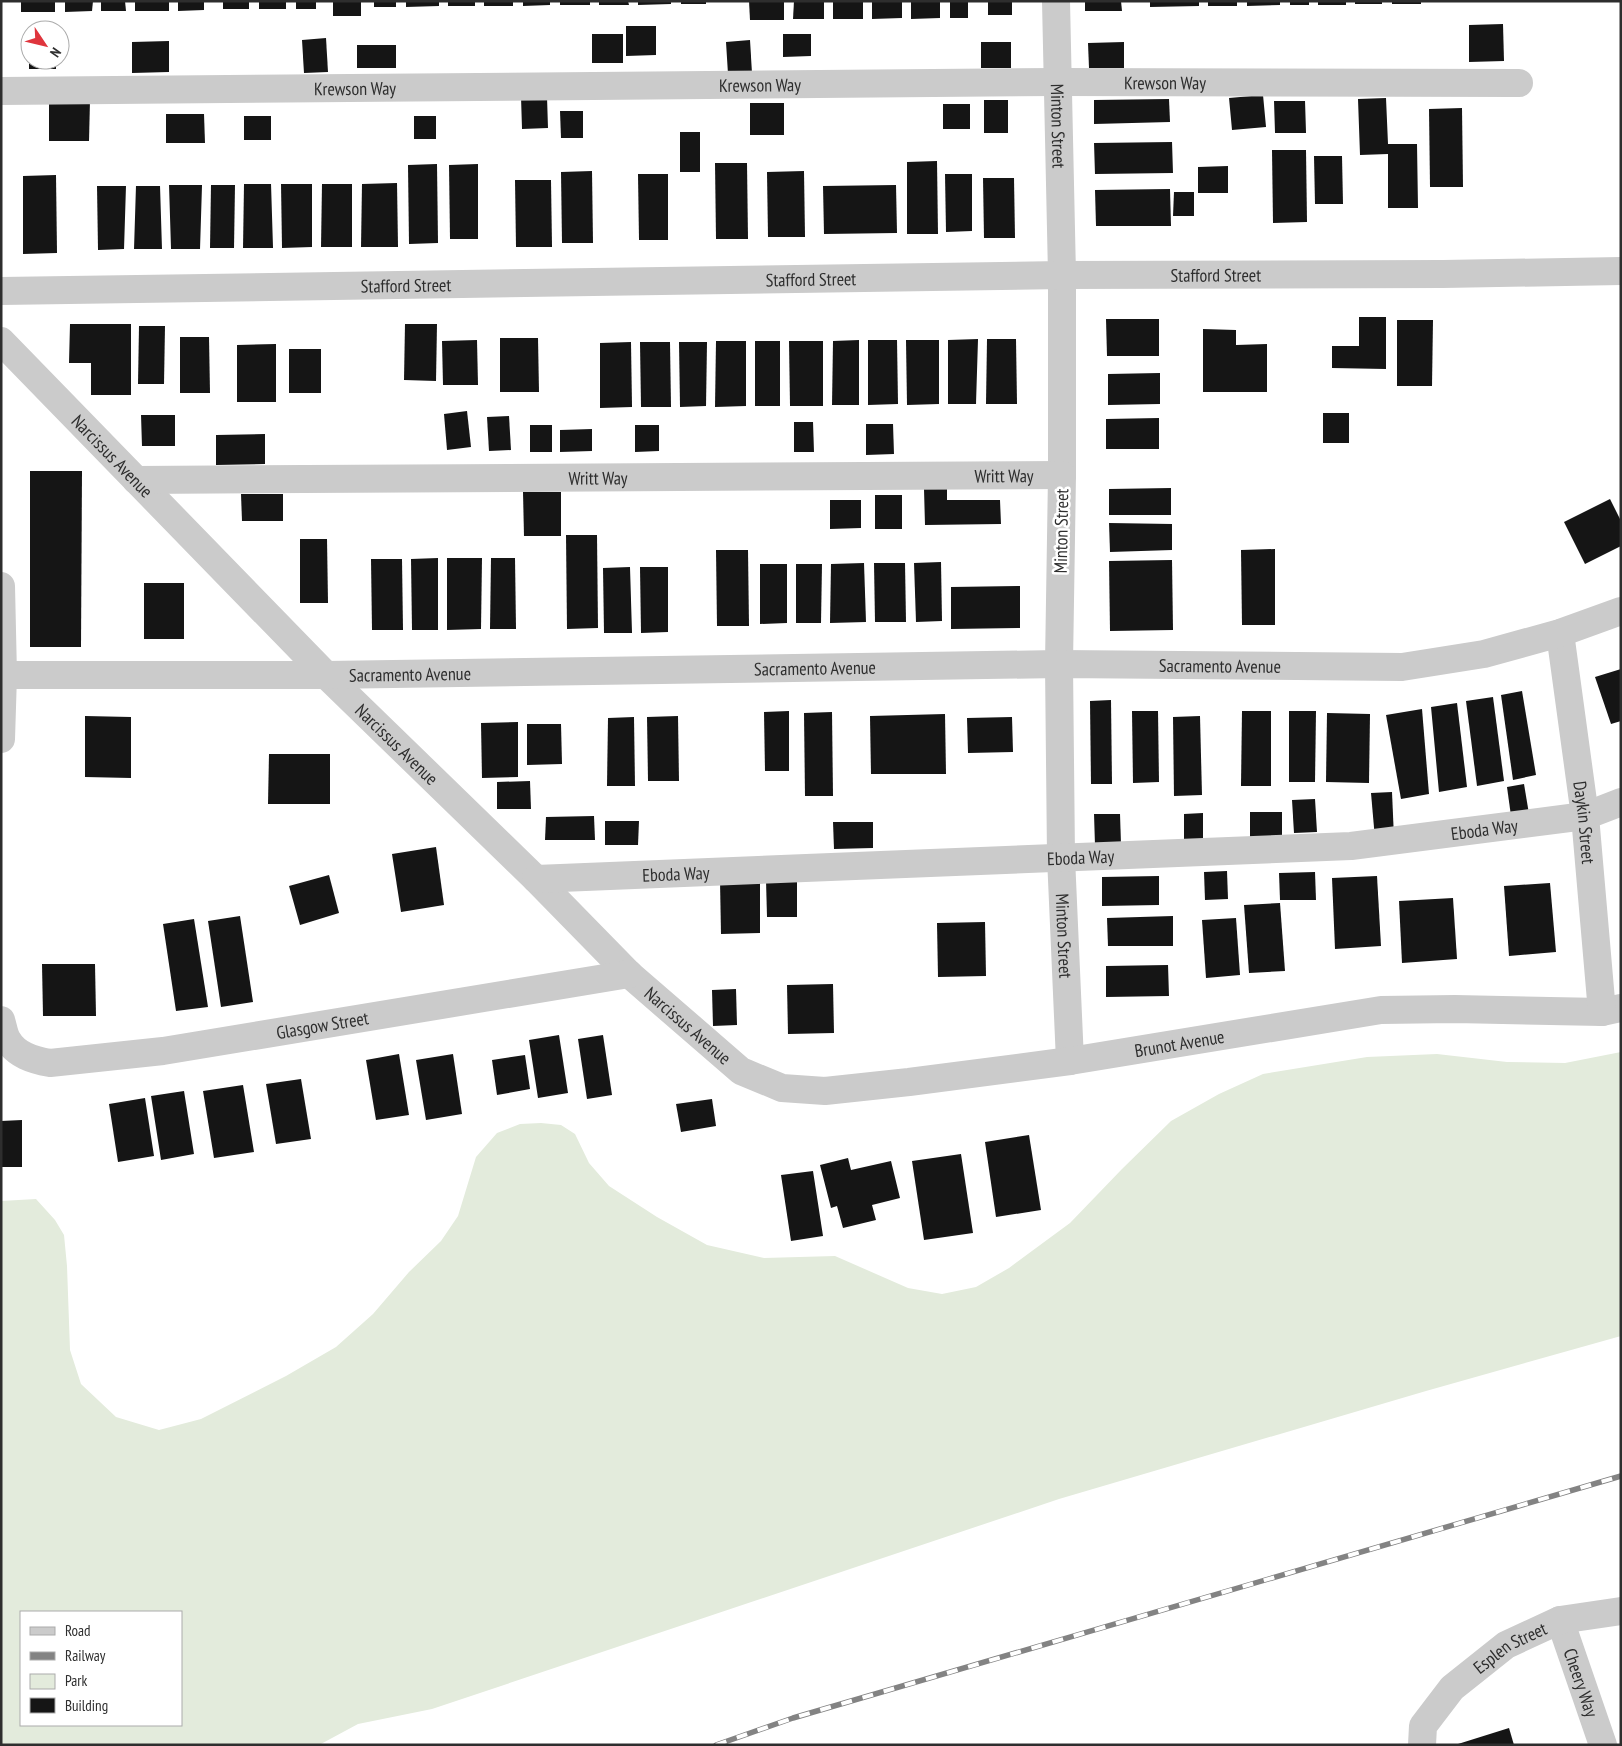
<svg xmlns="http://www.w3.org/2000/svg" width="1622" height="1746" font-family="'PT Sans Narrow',sans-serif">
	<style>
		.green { fill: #e3ebdc; fill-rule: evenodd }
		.building { fill: #151515 }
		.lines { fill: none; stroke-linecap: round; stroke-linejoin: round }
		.minor { stroke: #cbcbcb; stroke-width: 28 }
		.rail-casing { stroke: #838383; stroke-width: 5.5 }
		.rail { stroke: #fff; stroke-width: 4; stroke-dasharray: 11; stroke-linecap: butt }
		.labels { text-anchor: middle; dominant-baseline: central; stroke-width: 5; stroke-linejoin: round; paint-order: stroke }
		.street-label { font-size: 18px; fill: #2e2e2e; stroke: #fff }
	</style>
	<rect width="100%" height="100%" fill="#fff"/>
	<path class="green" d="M1621 1052V1336L1426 1391 1059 1499 432 1709 358 1724 319 1745H1V1201L36 1199 55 1220 64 1235 67 1266 70 1350 81 1384 116 1417 159 1430 201 1419 286 1376 336 1347 373 1314 409 1272 441 1241 458 1216 476 1157 497 1133 520 1124 541 1123 561 1125 575 1134 589 1163 609 1186 657 1217 707 1245 764 1258 835 1256 908 1288 942 1294 976 1287 1009 1268 1070 1223 1122 1169 1171 1121 1219 1094 1263 1074 1367 1057 1437 1054 1507 1062 1565 1063ZM21 1612H181V1725H21Z"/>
	<g class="building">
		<rect x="21" y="1" width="34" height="11"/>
		<path d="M65 1H93L92 11 65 12Z"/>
		<path d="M101 1H125L126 11H101Z"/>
		<rect x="135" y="1" width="34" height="10"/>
		<path d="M178 1H204V10L178 11Z"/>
		<rect x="223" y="1" width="26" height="8"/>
		<rect x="259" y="1" width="27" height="8"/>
		<rect x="296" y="1" width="20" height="8"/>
		<rect x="333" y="1" width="28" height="15"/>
		<rect x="374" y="1" width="22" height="6"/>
		<path d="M406 1H439V6L406 7Z"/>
		<rect x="448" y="1" width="27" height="5"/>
		<rect x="484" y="1" width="29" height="5"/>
		<path d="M523 1H550V5L523 6Z"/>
		<rect x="560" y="1" width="30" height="4"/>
		<path d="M599 1H628L629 5H599Z"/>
		<path d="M638 1H671V4L638 5Z"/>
		<rect x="681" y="1" width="25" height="3"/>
		<path d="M749 1H784V20H750Z"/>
		<path d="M794 1H824V19H793Z"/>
		<rect x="833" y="1" width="30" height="18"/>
		<path d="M872 1H902V18L872 19Z"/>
		<path d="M911 1H940V18L911 19Z"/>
		<rect x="950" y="1" width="18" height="17"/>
		<rect x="988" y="1" width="24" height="14"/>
		<path d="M1085 1H1121L1122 11H1085Z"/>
		<path d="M1150 1H1199V6L1150 7Z"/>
		<rect x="1208" y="1" width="29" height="5"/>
		<path d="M1247 1H1280V5L1247 6Z"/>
		<rect x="1290" y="1" width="19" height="4"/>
		<rect x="1318" y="1" width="28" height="4"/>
		<rect x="1355" y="1" width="27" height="3"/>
		<rect x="1392" y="1" width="29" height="3"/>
		<path d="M1503 24 1504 61 1469 62V25Z"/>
		<path d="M626 26H656V55L626 56Z"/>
		<rect x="592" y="34" width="31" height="29"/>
		<path d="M783 34H811V56L783 57Z"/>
		<path d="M326 38 328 72 304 73 302 40Z"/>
		<path d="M750 40 752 73 728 74 726 42Z"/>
		<path d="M169 41V72L132 73V42Z"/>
		<rect x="981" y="42" width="30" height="26"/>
		<path d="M1124 42V68H1089L1088 43Z"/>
		<rect x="357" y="45" width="39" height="23"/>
		<rect x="29" y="60" width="27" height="9"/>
		<path d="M1263 95 1266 127 1232 130 1229 98Z"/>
		<path d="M521 97H547L548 128 522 129Z"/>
		<path d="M1386 98 1388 144H1417L1418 208H1388V154L1360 155 1358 99Z"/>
		<path d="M1169 99 1170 122 1094 124V100Z"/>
		<path d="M49 100H90L89 141H49Z"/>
		<rect x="984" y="100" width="24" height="33"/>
		<path d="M1274 101H1305L1306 133H1275Z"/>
		<rect x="750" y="103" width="34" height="32"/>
		<rect x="943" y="104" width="27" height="25"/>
		<path d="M1462 108 1463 187H1430L1429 109Z"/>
		<path d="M560 111H583V138H561Z"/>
		<path d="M166 114H204L205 143H166Z"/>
		<rect x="244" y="116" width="27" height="24"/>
		<rect x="414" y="116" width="22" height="23"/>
		<rect x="680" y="132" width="20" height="40"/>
		<path d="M1172 142 1173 173 1095 174 1094 143Z"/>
		<path d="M1272 150H1306L1307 222 1273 223Z"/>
		<path d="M1314 156H1342L1343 204H1315Z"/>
		<path d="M937 161 938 234H907V162Z"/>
		<path d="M715 163H747L748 239H716Z"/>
		<path d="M437 164 438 243 409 244 408 165Z"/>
		<path d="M478 164V239H450L449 165Z"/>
		<path d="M1228 166V193H1198V167Z"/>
		<path d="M592 171 593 243H562L561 172Z"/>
		<path d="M804 171 805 237H768L767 172Z"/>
		<path d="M638 174H668V240H639Z"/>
		<path d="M945 174H972V231L946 232Z"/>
		<path d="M56 175 57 253 23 254V176Z"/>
		<path d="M983 178H1014L1015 238H984Z"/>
		<path d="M515 180H551L552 247H516Z"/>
		<path d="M397 183 398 247H361L362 184Z"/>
		<path d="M244 184H271L273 248H243Z"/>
		<path d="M281 184H312V247L282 248Z"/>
		<path d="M322 184H352V247H321Z"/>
		<path d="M169 185H202L200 249H171Z"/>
		<path d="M211 185H235L234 248H210Z"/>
		<path d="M896 185 897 233 824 234 823 186Z"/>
		<path d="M97 186H126L124 249 98 250Z"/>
		<path d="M136 186H160L162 249H134Z"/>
		<path d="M1170 189 1171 226H1096L1095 190Z"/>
		<path d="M1174 192H1194V216H1173Z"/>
		<path d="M1359 317H1386V369L1332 368V346H1359Z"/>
		<path d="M1106 319H1159V356H1107Z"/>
		<path d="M1397 320H1433L1432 386H1397Z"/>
		<path d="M70 324H131V395H91V363H69Z"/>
		<path d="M405 324H437L436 381 404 380Z"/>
		<path d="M139 326H165L164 384H138Z"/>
		<path d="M1203 329 1236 330V345L1267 344V392H1203Z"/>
		<path d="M180 337H209L210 393H180Z"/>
		<path d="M500 338H538L539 392H500Z"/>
		<path d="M978 339 976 404H948V340Z"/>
		<path d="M987 339H1016L1017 404H986Z"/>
		<path d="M477 340 478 385H443L442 341Z"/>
		<path d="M859 340V405H832L833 341Z"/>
		<path d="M868 340H897L898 404 868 405Z"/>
		<path d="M906 340H939V404L907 405Z"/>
		<path d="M716 341H746V406L715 407Z"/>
		<rect x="755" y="341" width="25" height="65"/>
		<path d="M789 341H823V406H790Z"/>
		<path d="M631 342 632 407 600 408V343Z"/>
		<path d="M640 342H670L671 407H641Z"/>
		<path d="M679 342H707L706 406 680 407Z"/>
		<path d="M276 344V402H237V345Z"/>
		<rect x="289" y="349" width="32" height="44"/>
		<path d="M1160 373V404L1108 405V374Z"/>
		<path d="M467 411 471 447 447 450 444 414Z"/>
		<rect x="1323" y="413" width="26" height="30"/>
		<path d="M141 415H175V446H142Z"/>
		<path d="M509 416 511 450 489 451 487 417Z"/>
		<path d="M1159 418V449H1106V419Z"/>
		<path d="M794 422H813L814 452H794Z"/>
		<path d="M866 424H893L894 454 866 455Z"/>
		<rect x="530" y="425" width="22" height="27"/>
		<path d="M635 425H659V451L635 452Z"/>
		<path d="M592 429V451L560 452V430Z"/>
		<path d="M265 434V464L216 465V435Z"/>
		<path d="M30 471H82L81 647H30Z"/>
		<path d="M1171 488V515H1109V489Z"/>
		<path d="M924 489H947V500H1000L1001 524 925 525Z"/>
		<path d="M523 492H561V536H524Z"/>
		<path d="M241 494H283V521H242Z"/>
		<rect x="875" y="495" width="27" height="34"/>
		<path d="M1610 499 1621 521V546L1585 564 1564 522Z"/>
		<path d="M830 500H861V528L830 529Z"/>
		<path d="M1109 523 1172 524V550L1110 552Z"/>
		<path d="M566 535H597L598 628 567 629Z"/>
		<path d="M300 539H327L328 603H300Z"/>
		<path d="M1275 549V625H1242L1241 550Z"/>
		<path d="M716 550H748L749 626H717Z"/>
		<path d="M438 558V630H412L411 559Z"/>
		<path d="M447 558H482L481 629 447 630Z"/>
		<path d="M491 558H515L516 629H490Z"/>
		<path d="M371 559H402L403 630H372Z"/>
		<path d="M1172 560 1173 630 1110 631 1109 561Z"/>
		<path d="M941 562 942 621 916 622 914 563Z"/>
		<path d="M864 563 866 622 830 623 831 564Z"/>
		<path d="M874 563H905L906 622H875Z"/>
		<path d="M760 564H787V623L760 624Z"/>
		<path d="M796 564H822L821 623H796Z"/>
		<path d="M630 567 632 633H604L603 568Z"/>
		<path d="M640 567H668V632L641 633Z"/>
		<rect x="144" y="583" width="40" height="56"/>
		<path d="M1020 586V628L951 629V587Z"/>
		<path d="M1621 669V721L1611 724 1595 677Z"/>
		<path d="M1522 691 1536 775 1513 780 1501 695Z"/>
		<path d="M1493 697 1504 781 1477 786 1466 701Z"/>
		<path d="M1111 700 1112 784H1091L1090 701Z"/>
		<path d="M1457 703 1467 787 1439 792 1431 707Z"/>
		<path d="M1422 709 1429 794 1401 799 1386 715Z"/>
		<path d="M789 711V771H765L764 712Z"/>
		<path d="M1132 711H1158L1159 782 1133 783Z"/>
		<path d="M1242 711H1271V786H1241Z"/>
		<path d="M1289 711H1316L1315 782H1289Z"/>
		<path d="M832 712 833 796H805L804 713Z"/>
		<path d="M1327 713 1370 714 1369 783 1326 782Z"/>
		<path d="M945 714 946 774H871L870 716Z"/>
		<path d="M85 716 131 717V778L85 777Z"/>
		<path d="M678 716 679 781H648L647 717Z"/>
		<path d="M1200 716 1202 795 1174 796 1173 717Z"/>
		<path d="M634 717 635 786H607L608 718Z"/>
		<path d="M1012 717 1013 752 968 753 967 718Z"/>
		<path d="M518 722V777L482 778 481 723Z"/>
		<path d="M527 724H561L562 764 527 765Z"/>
		<path d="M269 754H330V804H268Z"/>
		<path d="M530 781 531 809H497V782Z"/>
		<path d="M1524 784 1529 814 1511 816 1507 787Z"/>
		<path d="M1392 792 1394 838 1375 839 1371 793Z"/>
		<path d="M1315 799 1317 832 1294 833 1292 800Z"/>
		<rect x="1250" y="812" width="32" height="25"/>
		<path d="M1203 813V843L1184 844V814Z"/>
		<path d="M1094 814H1120L1121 844 1095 845Z"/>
		<path d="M594 816 595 840H545L546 817Z"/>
		<path d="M605 821H639L638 845H605Z"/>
		<path d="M833 822H873V848L834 849Z"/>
		<path d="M436 847 444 905 401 912 392 854Z"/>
		<path d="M1227 871 1228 899 1205 900 1204 872Z"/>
		<path d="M1315 872 1316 900H1280L1279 873Z"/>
		<path d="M329 875 339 913 300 925 289 886Z"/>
		<path d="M1159 876V905L1102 906V877Z"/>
		<path d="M1377 876 1381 946 1335 949 1332 878Z"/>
		<path d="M760 880V933L721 934 720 881Z"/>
		<path d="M766 880H797V917H767Z"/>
		<path d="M1550 883 1556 952 1509 956 1504 886Z"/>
		<path d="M1453 898 1457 959 1402 963 1399 901Z"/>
		<path d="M1280 903 1285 971 1249 973 1244 905Z"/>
		<path d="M240 916 253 1002 221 1007 208 921Z"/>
		<path d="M1173 916V946H1108L1107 918Z"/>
		<path d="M1236 918 1240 975 1206 978 1202 920Z"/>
		<path d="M194 919 208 1007 176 1011 163 924Z"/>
		<path d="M985 922 986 976 938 977 937 923Z"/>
		<path d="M42 964H95L96 1016H43Z"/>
		<path d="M1168 965 1169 996 1106 997V966Z"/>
		<path d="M833 984 834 1033 788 1034 787 985Z"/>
		<path d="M736 989 737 1025 713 1026 712 990Z"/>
		<path d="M559 1035 568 1093 538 1098 529 1040Z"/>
		<path d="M603 1035 612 1095 587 1099 578 1039Z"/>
		<path d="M399 1054 409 1115 376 1120 366 1060Z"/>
		<path d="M453 1054 462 1114 426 1120 416 1060Z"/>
		<path d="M525 1055 530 1089 497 1095 492 1060Z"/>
		<path d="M301 1079 311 1139 276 1144 266 1084Z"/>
		<path d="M243 1085 254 1152 214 1158 203 1091Z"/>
		<path d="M184 1091 194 1154 161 1160 151 1096Z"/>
		<path d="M145 1098 154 1156 118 1162 109 1104Z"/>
		<path d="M712 1099 716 1126 681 1132 676 1104Z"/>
		<path d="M22 1120V1167H1V1121Z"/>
		<path d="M1029 1135 1041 1210 996 1217 985 1142Z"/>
		<path d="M961 1154 973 1233 924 1240 912 1161Z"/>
		<path d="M848 1158 851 1170 891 1161 900 1198 872 1205 876 1220 843 1228 837 1206 831 1208 820 1165Z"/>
		<path d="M813 1171 823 1236 791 1241 781 1175Z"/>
		<path d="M1509 1728 1514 1745H1458V1744Z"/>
	</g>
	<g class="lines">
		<g class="minor">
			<path id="s1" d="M1056 1 1062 275V475L1059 664 1061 857 1070 1061"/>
			<path id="s2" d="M1 91 1057 82 1519 83"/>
			<path id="s3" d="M1 291 1062 275 1443 274 1621 271"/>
			<path id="s4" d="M1 341 326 675 536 879 629 974 741 1071 782 1088 825 1091 909 1082 1070 1061 1381 1010 1455 1009 1602 1012 1621 1008"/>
			<path id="s5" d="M136 480 1062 475"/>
			<path d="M1 586 3 675 1 739"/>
			<path id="s6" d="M1560 633 1585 816 1602 1012"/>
			<path id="s7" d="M1 675H326L1059 664 1402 667 1484 654 1560 633 1621 611"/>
			<path id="s8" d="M536 879 1351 846 1585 816 1621 802"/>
			<path id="s9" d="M1 1020C3 1026 4 1034 7 1039 16 1055 33 1060 50 1063L163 1051 629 974"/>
			<path id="s10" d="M1560 1620 1603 1745"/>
			<path id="s11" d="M1422 1745 1423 1726 1452 1688 1506 1645 1560 1620 1621 1611"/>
		</g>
		<defs>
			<path id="rail" d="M716 1745 793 1718 1621 1476"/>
		</defs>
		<use href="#rail" class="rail-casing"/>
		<use href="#rail" class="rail"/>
	</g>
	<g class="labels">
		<g class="street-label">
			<text stroke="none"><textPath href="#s2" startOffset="1164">Krewson Way</textPath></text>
			<text stroke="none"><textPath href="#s2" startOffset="759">Krewson Way</textPath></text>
			<text stroke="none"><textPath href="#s2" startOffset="354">Krewson Way</textPath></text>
			<text stroke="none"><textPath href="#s1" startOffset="125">Minton Street</textPath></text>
			<text stroke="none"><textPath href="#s3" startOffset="1215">Stafford Street</textPath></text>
			<text stroke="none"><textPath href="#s3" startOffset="810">Stafford Street</textPath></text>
			<text stroke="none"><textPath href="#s3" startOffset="405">Stafford Street</textPath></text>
			<text stroke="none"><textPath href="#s4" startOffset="160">Narcissus Avenue</textPath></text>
			<text stroke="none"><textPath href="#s5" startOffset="868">Writt Way</textPath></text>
			<text stroke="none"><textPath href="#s5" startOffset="462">Writt Way</textPath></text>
			<text transform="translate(1061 531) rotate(-89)">Minton Street</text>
			<text stroke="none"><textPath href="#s7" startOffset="1219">Sacramento Avenue</textPath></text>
			<text stroke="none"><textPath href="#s7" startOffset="814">Sacramento Avenue</textPath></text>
			<text stroke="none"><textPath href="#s7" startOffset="409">Sacramento Avenue</textPath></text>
			<text stroke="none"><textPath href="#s4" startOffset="565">Narcissus Avenue</textPath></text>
			<text stroke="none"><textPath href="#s6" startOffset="191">Daykin Street</textPath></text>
			<text stroke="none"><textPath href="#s8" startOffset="950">Eboda Way</textPath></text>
			<text stroke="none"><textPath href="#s8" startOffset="545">Eboda Way</textPath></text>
			<text stroke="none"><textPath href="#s8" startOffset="140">Eboda Way</textPath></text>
			<text stroke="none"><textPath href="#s1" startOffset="935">Minton Street</textPath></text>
			<text stroke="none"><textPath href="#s9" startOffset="346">Glasgow Street</textPath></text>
			<text stroke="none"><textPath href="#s4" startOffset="970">Narcissus Avenue</textPath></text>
			<text stroke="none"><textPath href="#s4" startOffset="1485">Brunot Avenue</textPath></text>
			<text stroke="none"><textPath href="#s11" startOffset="138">Esplen Street</textPath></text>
			<text stroke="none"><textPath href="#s10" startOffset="66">Cheery Way</textPath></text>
		</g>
	</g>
	<rect width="1622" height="1746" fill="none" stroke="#2e2e2e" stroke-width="5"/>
	<rect x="20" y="1611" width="162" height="115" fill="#ffffff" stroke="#ababab"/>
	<rect x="30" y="1627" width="25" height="8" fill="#cbcbcb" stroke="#ababab"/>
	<text x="65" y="1636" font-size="15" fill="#2e2e2e">Road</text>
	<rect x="30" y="1652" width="25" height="8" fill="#838383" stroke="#ababab"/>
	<text x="65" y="1661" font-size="15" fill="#2e2e2e">Railway</text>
	<rect x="30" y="1674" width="25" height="15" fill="#e3ebdc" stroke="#ababab"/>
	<text x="65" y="1686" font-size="15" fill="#2e2e2e">Park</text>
	<rect x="30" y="1698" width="25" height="15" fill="#151515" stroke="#ababab"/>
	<text x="65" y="1711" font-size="15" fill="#2e2e2e">Building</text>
	<g transform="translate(45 45) rotate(125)"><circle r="24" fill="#ffffff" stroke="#ababab"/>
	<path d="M0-4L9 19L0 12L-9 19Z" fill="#df353d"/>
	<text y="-8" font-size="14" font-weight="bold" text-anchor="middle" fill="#2e2e2e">N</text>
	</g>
</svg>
